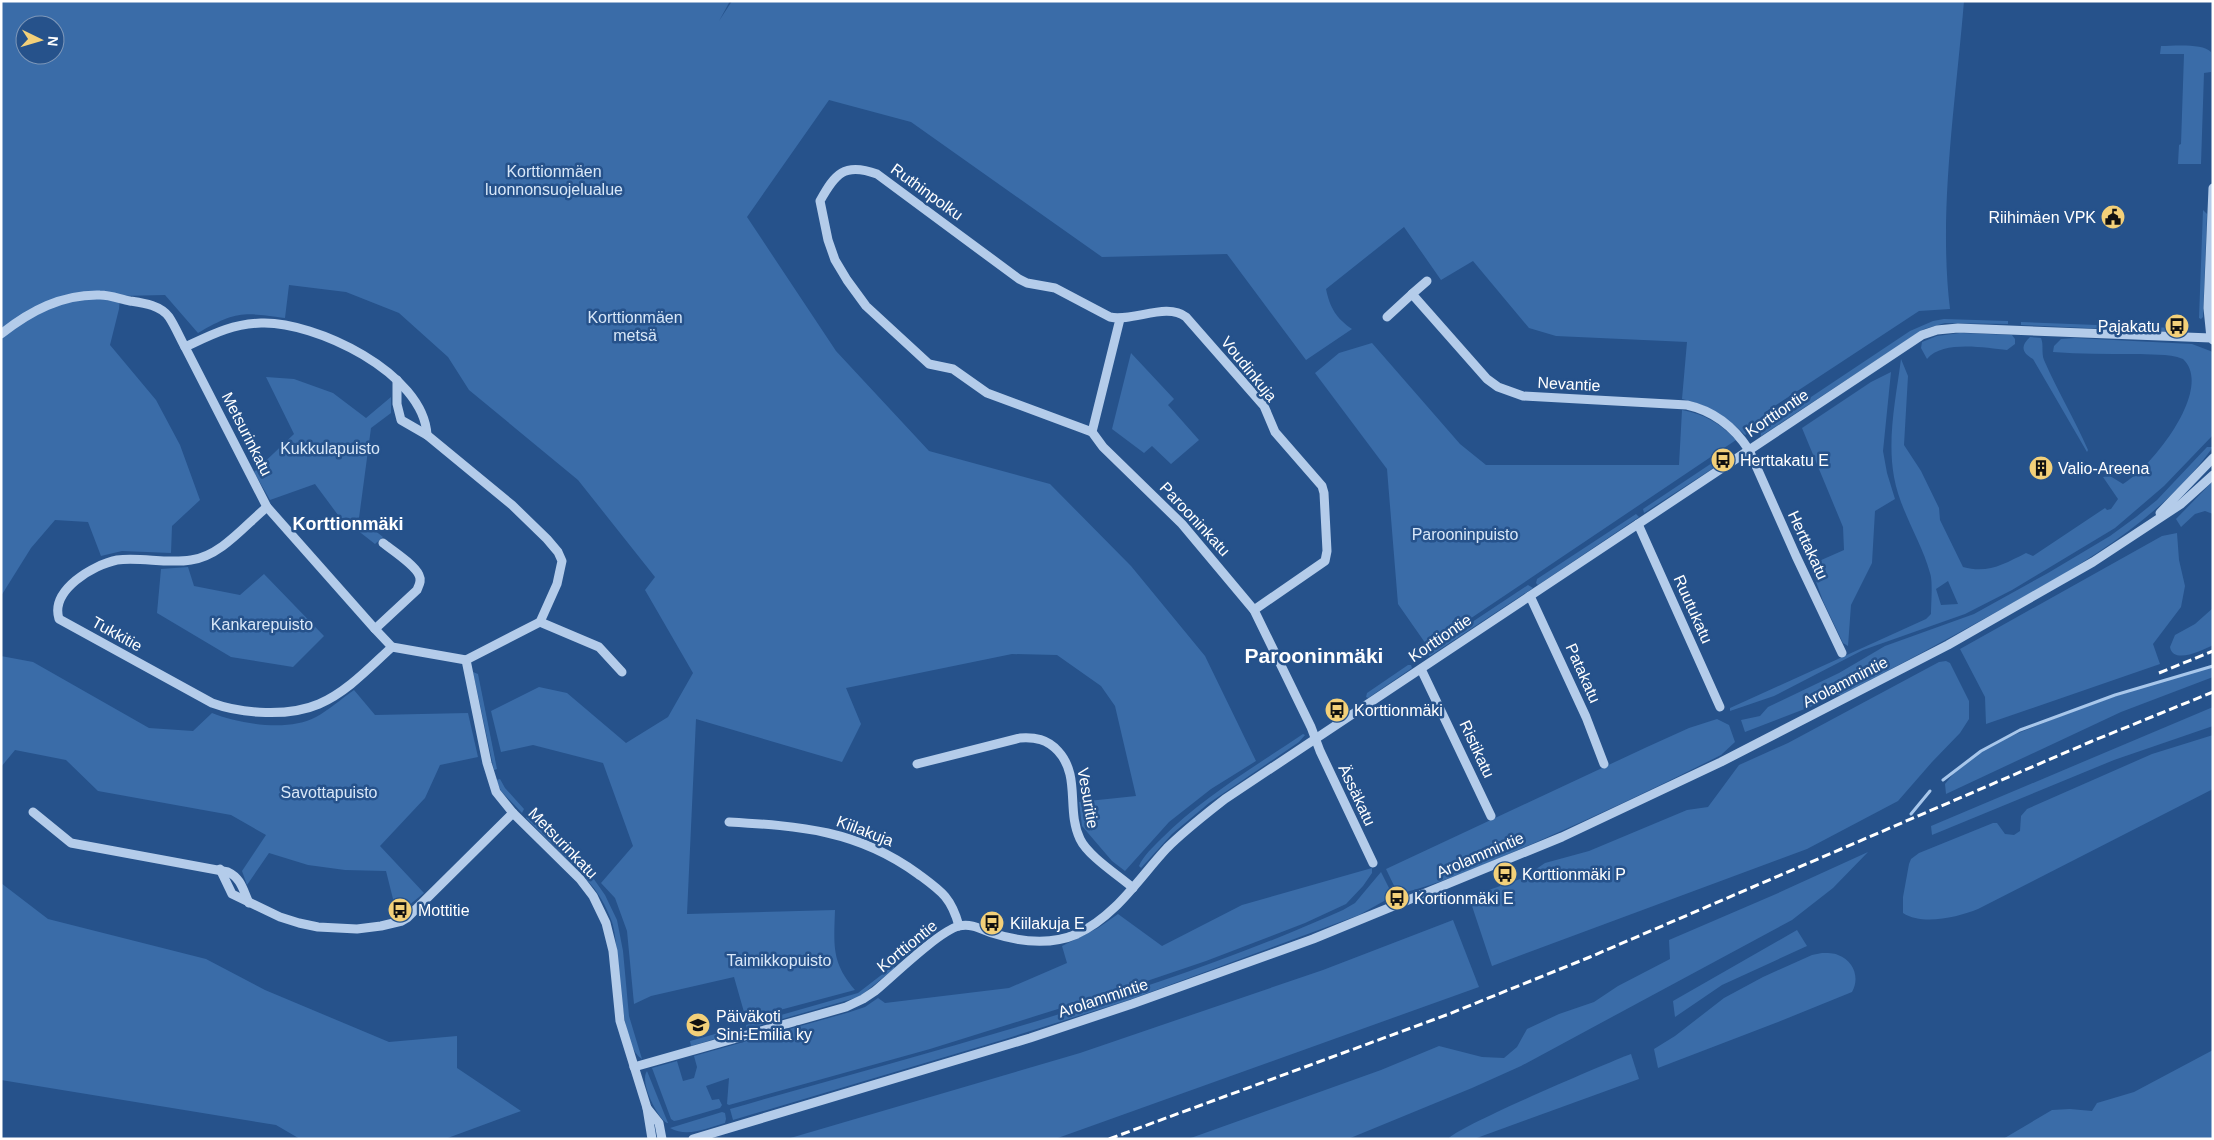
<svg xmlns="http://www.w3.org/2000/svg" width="2214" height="1140" font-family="Arial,sans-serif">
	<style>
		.green { fill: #3a6ca8; fill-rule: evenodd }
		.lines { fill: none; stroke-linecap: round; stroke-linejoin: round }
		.stream { stroke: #a8c7eb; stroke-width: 3 }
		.minor { stroke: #b4ccea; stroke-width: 9 }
		.rail { stroke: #fff; stroke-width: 3; stroke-dasharray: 9 4; stroke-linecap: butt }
		.labels { text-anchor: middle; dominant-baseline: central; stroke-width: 5; stroke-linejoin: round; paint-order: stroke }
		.park-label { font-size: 16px; fill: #d8e7f8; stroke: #26528b }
		.street-label { font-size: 16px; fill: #fff; stroke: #26528b }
		.poi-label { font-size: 16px; fill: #fff; stroke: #26528b; text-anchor: start }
		.neighbourhood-label { font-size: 18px; font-weight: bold; fill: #fff; stroke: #26528b }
		.district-label { font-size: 21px; font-weight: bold; fill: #fff; stroke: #26528b }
	</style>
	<rect width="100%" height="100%" fill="#26528b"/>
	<g class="green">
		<path d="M1 1H730L719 21 732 1H1964C1956 100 1938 211 1950 309L1919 311 1764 413 1770 418 1745 435C1726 416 1709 405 1682 399L1687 342 1556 336 1529 328 1473 261 1441 280 1404 227 1326 289C1330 308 1336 318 1352 329L1306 360 1227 254 1102 257 911 122 829 100 747 217 836 351 929 451 1050 484 1131 566 1205 656 1256 761 1211 789 1169 822 1125 871 1112 861 1082 826 1079 802 1136 796 1115 706 1101 686 1057 655 1012 654 846 688 861 724 842 762 696 719 687 914 835 910C834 945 831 962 855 990L746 1019 734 977 651 996 634 1004 627 931 615 898 601 883 633 846 603 763 533 745 501 752 491 711 539 687 567 693 626 743 668 717 693 673 645 590 655 577 578 480 469 390 448 357 399 313 346 292 289 285 285 318C243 312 236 311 198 333L165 295 120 296 119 309 110 345 156 400 180 445 200 500 172 526 171 553 122 551 101 556 88 522 55 520 31 548 1 596ZM25 25H55V55H25Z"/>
		<path d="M2161 46C2173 46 2203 43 2211 52V72L2204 73 2201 164H2178L2179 145 2181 144 2184 54H2160Z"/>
		<path d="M2203 210 2207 214 2203 317 2201 319 2199 318Z"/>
		<path d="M1944 319 2008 321V324L1945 323 1924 329 1761 436 1760 431 1910 331 1933 321Z"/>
		<path d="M2021 322 2175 328V332L2021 325Z"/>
		<path d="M1960 333 2012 335 2015 339V344L2007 350C1985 348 1943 340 1927 359L1921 348 1922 342 1937 336Z"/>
		<path d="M2030 337 2041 338C2044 345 2041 352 2044 360 2057 390 2075 420 2088 450L2087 452 2033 359C2022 353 2020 346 2030 337Z"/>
		<path d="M2075 338 2192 344 2213 352V435L2164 486 2115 528 2012 590 1965 614 1863 650 1774 696 1730 711V708L1926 619 1931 614C1931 604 1933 581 1930 573 1921 540 1900 511 1894 477 1887 438 1896 398 1901 359L1908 376 1904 445 1921 471 1939 508 1940 520 1963 567C1988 574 2004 564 2026 553L2033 556 2105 508 2107 510 2111 509 2118 499 2103 477 2110 476 2123 484C2154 465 2214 388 2183 359 2168 353 2149 355 2134 354 2107 354 2080 354 2053 352L2054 346 2061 339ZM1948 581 1958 604 1941 605 1936 589Z"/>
		<path d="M1372 343 1460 444 1486 465H1679L1682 410C1704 414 1720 423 1736 440L1428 647 1398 604 1387 469 1315 373 1339 353Z"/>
		<path d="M1131 353 1174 399 1168 405 1199 440 1171 464 1152 446 1144 453 1112 429Z"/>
		<path d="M1891 372 1883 451 1887 473 1895 499 1875 511 1872 563 1851 605 1848 646 1843 643 1823 601 1810 565 1844 550 1843 527 1802 428 1871 382Z"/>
		<path d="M266 377 294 379 333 393 366 418 391 397V413L371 428 359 518 383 537 375 544 338 515 315 484 270 500 254 472 294 434Z"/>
		<path d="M2207 447H2213C2159 522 2078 567 1998 611 1946 640 1894 668 1841 695L1822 696 1815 705 1745 732 1741 720 1760 716 1768 707 1839 673 1885 646 1974 614 2048 573 2110 536 2136 517 2157 500Z"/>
		<path d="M1718 459 1721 463 1644 513 1643 509Z"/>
		<path d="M2213 481V514L2205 511 2195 514 2181 527 2176 519Z"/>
		<path d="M1636 514 1639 517 1538 585 1536 583 1537 579Z"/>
		<path d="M2177 533 2179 560 2185 586 2181 607 2153 644 2160 664 1986 724 1985 697 1960 649 2162 536Z"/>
		<path d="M188 567 194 586 240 595 264 574 324 636 293 667 231 657 157 613 161 569Z"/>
		<path d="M1528 585 1533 588 1430 656 1428 655 1427 652Z"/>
		<path d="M2213 608V645C2203 650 2173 665 2170 647L2175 635 2195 624Z"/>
		<path d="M1 656 33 662 149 728 193 731 212 713C239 724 289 732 316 717 329 710 341 699 354 690L375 715 468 713 478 757 440 765 425 798 380 846 424 893 397 915 386 871 345 870 308 865 269 853 247 885 242 871 266 835 231 815 98 791 66 760 15 750 1 767Z"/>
		<path d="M1946 661 1950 663 1969 701V719L1960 733 1932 762 1898 801 1807 849 1492 966 1469 897 1523 878 1545 863 1589 851 1687 810 1708 807 1739 765 1788 743 1939 662Z"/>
		<path d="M1408 665H1411L1412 668 1368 698 1366 697 1367 693Z"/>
		<path d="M2213 665V677L2121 712 1946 794 1945 784C1970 750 2013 735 2051 720 2104 699 2158 682 2213 665Z"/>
		<path d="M473 672 478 674 497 769 494 770Z"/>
		<path d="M2213 707V726L2114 760 1932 835 1931 826Z"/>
		<path d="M1717 719 1729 725 1735 742 1721 755C1662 785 1602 813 1541 840 1494 860 1448 882 1398 894L1386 869 1647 747 1689 728Z"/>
		<path d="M1303 734 1305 735 1299 742 1209 803 1172 834 1141 868 1139 866C1143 856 1153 847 1161 839 1203 797 1254 767 1303 734Z"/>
		<path d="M2213 735V789L1978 909C1958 917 1923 926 1903 913V897L1909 864 1911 859 1919 853 1993 823H1997L2005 834 2014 835 2020 831 2021 816 2027 809 2152 754Z"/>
		<path d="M500 779 505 788 524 809 522 813 501 791 496 780Z"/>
		<path d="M528 815H531L585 870 581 873 526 818Z"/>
		<path d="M1868 852 1833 888 1792 920 1521 1066 1472 1088 1348 1139H1188L1381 1070 1439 1046 1482 1057 1504 1058 1517 1047 1527 1029 1559 1014 1594 1002 1618 986 1670 959 1669 940 1776 894Z"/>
		<path d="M1372 868V873L1363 886 1346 904 1305 923 1206 961 1138 984 930 1049 729 1105 727 1104 729 1078 706 1086 712 1100 719 1099 722 1105 720 1108 679 1120 674 1121 671 1119 652 1068 677 1061 683 1081 694 1078 697 1067 694 1056 850 1012 865 1007 878 998 885 1003 1009 988 1067 963 1062 946 1098 928 1118 914 1162 946 1242 905Z"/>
		<path d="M1381 872 1393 896 1359 915 1129 1000 1002 1040 733 1120 730 1109C936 1049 1147 998 1343 910L1355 903Z"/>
		<path d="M591 875 605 895 617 920 623 951 629 1016 642 1059C618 1045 621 950 612 922 606 906 598 891 586 879Z"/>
		<path d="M1 883 48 919 206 959 265 990 389 1042 457 1036V1068L521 1111 445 1139H300L276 1125 1 1080Z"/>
		<path d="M1453 920 1479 987 1055 1139H787L1080 1053 1323 970Z"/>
		<path d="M1797 930 1807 946 1722 985 1675 1017 1673 1001Z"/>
		<path d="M1822 953C1827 953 1834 953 1838 955 1854 961 1860 978 1852 992L1783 1020 1658 1068 1654 1049 1675 1036 1724 998 1763 977 1812 955Z"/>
		<path d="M893 966 895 968 859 997 747 1029 746 1025 858 993Z"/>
		<path d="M733 1029 735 1033 691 1046 690 1041Z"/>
		<path d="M2213 1050V1139H2003L2052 1110 2070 1109 2092 1111 2097 1103 2134 1092Z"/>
		<path d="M1631 1054 1639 1079 1474 1139H1448C1454 1128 1609 1062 1631 1054Z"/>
		<path d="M647 1071 668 1123H667C657 1118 639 1081 647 1071Z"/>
		<path d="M722 1112 725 1113 726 1119 725 1123C706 1128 688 1138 670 1128Z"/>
	</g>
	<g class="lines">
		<g class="stream">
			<path d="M1943 780 1981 751 2020 730 2115 695 2213 666"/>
			<path d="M1911 814 1930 791"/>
		</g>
		<g class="minor">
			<path d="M1412 294 1427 281"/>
			<path d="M1387 317 1412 294 1487 379 1498 387 1523 396 1687 405C1714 411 1734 427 1749 450L1796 556 1842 653"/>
			<path d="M1120 319 1092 432 1103 447 1182 524 1254 610 1311 727 1320 751 1373 863"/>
			<path d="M1 334C30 311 62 294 100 295 110 295 120 299 130 301 143 303 160 305 169 317 175 326 180 338 185 347"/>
			<path d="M2211 338 2208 308 2213 188"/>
			<path d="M397 380V404L401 420 427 435 512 505 547 539 558 552 562 561 557 584 540 622 466 660"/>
			<path d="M1092 432 987 393 953 369 929 364 866 306 847 280 835 260 828 240 820 201C835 174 844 162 877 174L1019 279 1027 283 1055 288 1110 317C1133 322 1167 302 1186 317L1264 406 1275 432 1322 486 1324 493 1327 551 1325 561 1254 610"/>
			<path d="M427 435C424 373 315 321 261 323 231 324 211 335 185 347L267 507 375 629 392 647 466 660 487 763 496 792 513 813 580 879 593 896 606 923 613 951 620 1021 647 1108 652 1139"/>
			<path d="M267 507C245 525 221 556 191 560 167 564 141 557 117 560 93 565 50 590 59 619L212 703C242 714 289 717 319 704 347 692 370 667 392 647"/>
			<path d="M2160 513 2213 458"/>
			<path d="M1638 524 1720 707"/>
			<path d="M1530 596 1586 717 1604 764"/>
			<path d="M540 622 599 647 622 672"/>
			<path d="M375 629 417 590C419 585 422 581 419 575 415 565 392 550 383 543"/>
			<path d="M1421 669 1491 816"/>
			<path d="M917 764 1020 738C1035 737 1047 739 1058 751 1081 776 1066 810 1080 839 1088 856 1118 875 1133 888"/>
			<path d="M33 812 71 843 228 872C241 878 243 890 249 903"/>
			<path d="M729 822C800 826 858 830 918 874 941 891 951 897 959 926"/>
			<path d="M220 869 232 894 280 917 299 923 318 927 357 929 381 926 402 921 407 918 513 813"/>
			<path d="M634 1067 846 1007 863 999 875 991C892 977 939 931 959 926 971 923 981 929 992 933 1020 942 1049 946 1077 934 1116 916 1139 878 1167 848 1185 830 1206 814 1225 799L1922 335 1937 330 1958 328 2211 338 2213 340"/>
			<path d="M647 1108 659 1123 662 1139"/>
			<path d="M693 1139 1030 1038 1132 1004 1313 939 1562 837 1721 762 1948 645 2093 562 2181 504 2213 475"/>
		</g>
		<g class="rail">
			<path d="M2159 673 2213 651"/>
			<path d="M1109 1139 1449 1014 1590 957 2090 742 2213 692"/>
		</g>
	</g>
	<defs>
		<symbol id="civic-disc" viewBox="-11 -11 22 22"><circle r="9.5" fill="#f3d079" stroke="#26528b"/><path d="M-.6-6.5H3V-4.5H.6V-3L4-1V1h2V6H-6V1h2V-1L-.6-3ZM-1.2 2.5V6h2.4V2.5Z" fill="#111"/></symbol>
		<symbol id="bus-disc" viewBox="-11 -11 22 22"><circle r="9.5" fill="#f3d079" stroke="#26528b"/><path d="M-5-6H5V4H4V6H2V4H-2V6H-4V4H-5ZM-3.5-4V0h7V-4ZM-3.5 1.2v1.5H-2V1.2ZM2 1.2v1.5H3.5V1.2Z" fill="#111"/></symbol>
		<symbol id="building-disc" viewBox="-11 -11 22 22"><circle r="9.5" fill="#f3d079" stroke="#26528b"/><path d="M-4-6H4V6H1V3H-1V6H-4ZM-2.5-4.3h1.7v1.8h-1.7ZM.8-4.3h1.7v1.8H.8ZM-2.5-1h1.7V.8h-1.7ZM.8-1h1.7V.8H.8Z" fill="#111"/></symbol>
		<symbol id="school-disc" viewBox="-11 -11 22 22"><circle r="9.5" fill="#f3d079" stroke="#26528b"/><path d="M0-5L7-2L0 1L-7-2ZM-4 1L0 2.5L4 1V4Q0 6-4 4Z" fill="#111"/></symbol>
	</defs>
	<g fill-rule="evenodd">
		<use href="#civic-disc" x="2099" y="203" width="28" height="28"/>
		<use href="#bus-disc" x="2163" y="312" width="28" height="28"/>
		<use href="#bus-disc" x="1709" y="446" width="28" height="28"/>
		<use href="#building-disc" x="2027" y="454" width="28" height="28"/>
		<use href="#bus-disc" x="1323" y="696" width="28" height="28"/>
		<use href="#bus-disc" x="1491" y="860" width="28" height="28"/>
		<use href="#bus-disc" x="1383" y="884" width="28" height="28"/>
		<use href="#bus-disc" x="386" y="896" width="28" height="28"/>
		<use href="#bus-disc" x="978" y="909" width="28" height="28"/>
		<use href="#school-disc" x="684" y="1011" width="28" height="28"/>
	</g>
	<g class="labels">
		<g class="park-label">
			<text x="554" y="171">Korttionmäen<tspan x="554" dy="18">luonnonsuojelualue</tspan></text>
			<text x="635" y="317">Korttionmäen<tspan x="635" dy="18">metsä</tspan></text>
			<text x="330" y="448">Kukkulapuisto</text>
			<text x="1465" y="534">Parooninpuisto</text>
			<text x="262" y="624">Kankarepuisto</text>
			<text x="329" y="792">Savottapuisto</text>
			<text x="779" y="960">Taimikkopuisto</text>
		</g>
		<g class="street-label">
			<text transform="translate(927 192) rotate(36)">Ruthinpolku</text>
			<text transform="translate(1249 369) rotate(51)">Voudinkuja</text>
			<text transform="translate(1569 384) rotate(3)">Nevantie</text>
			<text transform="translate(1777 413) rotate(-34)">Korttiontie</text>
			<text transform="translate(247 434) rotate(63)">Metsurinkatu</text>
			<text transform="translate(1195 519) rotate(47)">Parooninkatu</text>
			<text transform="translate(1808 545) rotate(65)">Herttakatu</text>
			<text transform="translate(1693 609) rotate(66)">Ruutukatu</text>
			<text transform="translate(117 634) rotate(29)">Tukkitie</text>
			<text transform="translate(1440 638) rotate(-34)">Korttiontie</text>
			<text transform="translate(1583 673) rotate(66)">Patakatu</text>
			<text transform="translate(1845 682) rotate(-27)">Arolammintie</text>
			<text transform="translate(1477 749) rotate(65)">Ristikatu</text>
			<text transform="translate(1357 795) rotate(65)">Ässäkatu</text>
			<text transform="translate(1088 798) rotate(80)">Vesuritie</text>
			<text transform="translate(865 831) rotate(21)">Kiilakuja</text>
			<text transform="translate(563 843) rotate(46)">Metsurinkatu</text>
			<text transform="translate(1480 855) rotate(-23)">Arolammintie</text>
			<text transform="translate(907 946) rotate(-39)">Korttiontie</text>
			<text transform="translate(1103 998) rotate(-18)">Arolammintie</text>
		</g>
		<g class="poi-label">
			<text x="2096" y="217" text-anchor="end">Riihimäen VPK</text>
			<text x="2160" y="326" text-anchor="end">Pajakatu</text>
			<text x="1740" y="460">Herttakatu E</text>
			<text x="2058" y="468">Valio-Areena</text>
			<text x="1354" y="710">Korttionmäki</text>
			<text x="1522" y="874">Korttionmäki P</text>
			<text x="1414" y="898">Kortionmäki E</text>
			<text x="418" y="910">Mottitie</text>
			<text x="1010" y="923">Kiilakuja E</text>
			<text x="716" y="1016">Päiväkoti<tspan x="716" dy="18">Sini-Emilia ky</tspan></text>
		</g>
		<g class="neighbourhood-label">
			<text x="348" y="524">Korttionmäki</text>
		</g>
		<g class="district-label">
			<text x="1314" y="655">Parooninmäki</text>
		</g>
	</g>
	<rect width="2214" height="1140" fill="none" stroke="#ffffff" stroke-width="5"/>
	<g transform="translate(40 40) rotate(95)"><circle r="24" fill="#26528b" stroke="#7d97b9"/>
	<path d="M0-4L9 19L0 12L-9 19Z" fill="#f3d079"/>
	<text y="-8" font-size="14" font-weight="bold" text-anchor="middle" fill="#ffffff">N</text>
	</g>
</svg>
